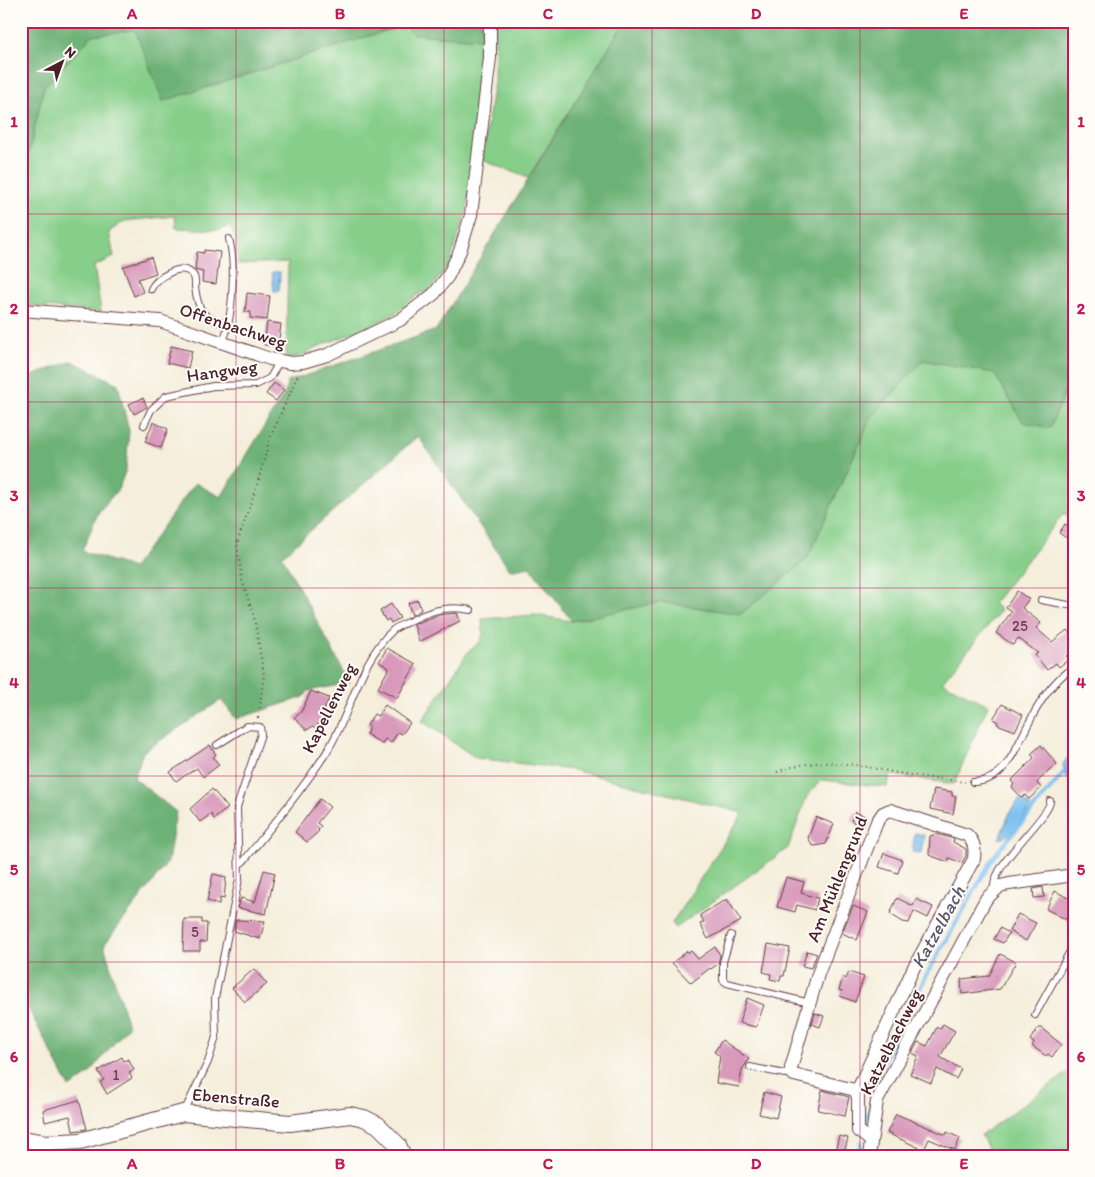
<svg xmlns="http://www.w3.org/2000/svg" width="1095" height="1177" font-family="Itim,sans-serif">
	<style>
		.green { fill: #86ce89; stroke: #68765a }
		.forest { fill: #6cb175; stroke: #5b6850 }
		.water { fill: #7ac0f1; stroke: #62708e }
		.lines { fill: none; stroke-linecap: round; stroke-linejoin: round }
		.stream { stroke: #7ac0f1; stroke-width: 4 }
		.building { fill: #d899bb }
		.service-casing { stroke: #643e45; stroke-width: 8 }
		.minor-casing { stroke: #643e45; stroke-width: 14 }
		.tertiary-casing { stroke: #643e45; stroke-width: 18 }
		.path { stroke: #643e45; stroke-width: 2; stroke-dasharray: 1 4; stroke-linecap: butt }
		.service { stroke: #fff; stroke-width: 6 }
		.minor { stroke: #fff; stroke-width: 12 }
		.tertiary { stroke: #fff; stroke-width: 16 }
		.grid { fill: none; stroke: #c2185b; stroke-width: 1; stroke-opacity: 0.55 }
		.labels { text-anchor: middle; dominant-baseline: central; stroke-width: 4; stroke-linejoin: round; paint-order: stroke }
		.number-label { font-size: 15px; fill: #6e3e4f }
		.street-label { font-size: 18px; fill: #4a1f2b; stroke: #fdfcf7 }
		.water-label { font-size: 19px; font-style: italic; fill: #5b5770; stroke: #fdfcf7 }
		.neatline { fill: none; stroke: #c2185b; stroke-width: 2 }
		.grid-label { font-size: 16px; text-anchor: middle; font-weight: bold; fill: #c2185b }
	</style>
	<rect width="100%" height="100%" fill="#fdfcf7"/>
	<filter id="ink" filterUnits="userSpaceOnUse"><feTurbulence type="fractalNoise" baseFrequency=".02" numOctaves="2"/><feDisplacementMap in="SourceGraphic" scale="10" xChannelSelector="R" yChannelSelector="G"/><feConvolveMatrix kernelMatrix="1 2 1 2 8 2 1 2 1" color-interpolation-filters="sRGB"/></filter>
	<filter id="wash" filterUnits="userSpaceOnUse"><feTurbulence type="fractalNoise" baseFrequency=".0096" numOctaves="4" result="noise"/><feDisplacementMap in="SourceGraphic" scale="20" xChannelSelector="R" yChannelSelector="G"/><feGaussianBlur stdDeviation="1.12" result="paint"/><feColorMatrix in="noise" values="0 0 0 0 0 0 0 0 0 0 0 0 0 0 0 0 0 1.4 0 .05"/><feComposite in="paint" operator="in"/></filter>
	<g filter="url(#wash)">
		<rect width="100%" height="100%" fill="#f5eedb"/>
		<g class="green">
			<path d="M495 21H625L528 178 482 160 494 82Z"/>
			<path d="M404 25 413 34 483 39 488 43 467 210 449 265 429 291 418 294 396 313 373 325 317 347 306 354 286 359 288 262 238 264 237 242 230 227 218 230 176 228 175 216 124 221 109 232 114 257 94 266 101 312 21 305V186L44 87 92 35 135 29 163 101Z"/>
			<path d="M923 360 994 373 1023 422 1050 428 1074 370V520L1064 513 993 604 1001 610 942 682 988 705 954 784 891 775 887 787 821 780 807 796 788 848 676 928 672 923 743 813 573 770 476 758 422 721 468 652 480 642 483 635 482 619 534 615 572 621 661 602 741 614 807 559 871 418Z"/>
			<path d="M1074 1068V1156H992L981 1135Z"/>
		</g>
		<g class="forest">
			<path d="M21 21H482L483 39 413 34 404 25 163 101 135 30 92 35 44 87 21 186Z"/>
			<path d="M625 21H1074V370L1050 428 1023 422 994 373 923 360 871 418 807 559 741 614 661 602 572 621 529 566 510 570 418 436 282 556 350 683 308 691 304 697 236 719 221 700 143 752 134 778 176 812 168 862 104 945 128 1026 89 1074 70 1088 21 995V380L72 361 118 384 129 431 126 469 119 488 98 513 82 551 133 568 195 483 221 497 286 391 287 382 436 330Z"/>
		</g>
		<g class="water">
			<path d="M272 272H280L279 291H274Z"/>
			<path d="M1074 749V782L1066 778 1063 764Z"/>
			<path d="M1020 799 1031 806C1024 818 1012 836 999 839L1011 810Z"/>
			<path d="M915 833 924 835 921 853 912 852Z"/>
		</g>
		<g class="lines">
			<g class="stream">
				<path d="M281 21H286"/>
				<path d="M864 1127 881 1067 926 976 994 856 1066 770"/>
				<path d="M859 1156 861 1142"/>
			</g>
		</g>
		<g id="blocks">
			<g class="building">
				<path d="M204 250 220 252 216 284 202 282 203 272 195 270 197 252 204 253Z"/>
				<path d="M151 257 156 273 138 279 143 292 134 296 123 267Z"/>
				<path d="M247 293 270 296 267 320 250 318 251 312H245Z"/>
				<path d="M267 322 281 324 278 347 264 345Z"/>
				<path d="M171 346 192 351 188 368 167 363Z"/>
				<path d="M274 383 284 390 276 401 266 394Z"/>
				<path d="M143 398 147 407 134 414 129 404Z"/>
				<path d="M153 422 168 429 161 448 145 442Z"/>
				<path d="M1065 524 1074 530V543L1059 533Z"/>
				<path d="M1017 591 1029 599 1022 608 1041 623 1036 628 1052 642 1067 630 1074 639V650L1066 656 1069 659 1059 667 1056 663 1047 670 1035 655 1038 653 1018 638 1013 645 996 633 1012 611 1006 607Z"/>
				<path d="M418 600 421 610 412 615 408 603Z"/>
				<path d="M391 604 400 618 391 623 389 619 386 621 380 611Z"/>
				<path d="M457 613 460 621 419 642 414 624 438 615Z"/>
				<path d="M387 648 416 664 397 698 378 688 389 668 379 662Z"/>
				<path d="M311 691 329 698 322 716 324 725 318 724 316 728 313 726 307 730 294 718 301 712Z"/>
				<path d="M1002 704 1023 715 1015 731 997 724 998 722 993 719Z"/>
				<path d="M385 705 410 723 402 734 398 732 391 743 385 739 382 744 366 734 370 727 367 725 374 714 378 716Z"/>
				<path d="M210 745 216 755 213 757 219 765 203 777 197 768 176 781 170 772Z"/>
				<path d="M1041 745 1057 764 1040 779 1037 783 1041 788 1029 799 1025 795 1022 798 1012 787 1014 784 1011 781 1034 758 1031 754Z"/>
				<path d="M212 789 228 808 214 819 211 814 200 822 190 809Z"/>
				<path d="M934 789 952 792V796H956L953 814 930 809Z"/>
				<path d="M320 799 330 807 317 823 321 826 318 830 319 831 307 842 295 832Z"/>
				<path d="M855 812 867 817 863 826 851 821Z"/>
				<path d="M816 817 834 824 826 844 815 846 812 845 808 838Z"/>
				<path d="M937 834 954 839 953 842 966 849V856L962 863 949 858 948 862 929 855 930 836Z"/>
				<path d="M884 853 902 860 898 873 879 867Z"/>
				<path d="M264 870 275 873 266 914 238 908 241 898 255 902Z"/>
				<path d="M213 874 226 877 224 899 220 898 219 904 207 901Z"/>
				<path d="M786 877 804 882 801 893 818 898 815 910 797 905 795 912 777 907Z"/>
				<path d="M1043 887 1044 897 1034 898 1033 889Z"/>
				<path d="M1055 891 1074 901V912L1069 921 1046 909Z"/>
				<path d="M897 898 913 906 916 899 933 907 928 918 914 911 909 923 903 922 890 914Z"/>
				<path d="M727 899 741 921 708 939 700 924 704 922 700 915Z"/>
				<path d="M853 906 868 912 857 940 842 933Z"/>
				<path d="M1018 914 1036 923 1026 941 1009 931Z"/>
				<path d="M184 919H202V923H207L206 942H200V951H183Z"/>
				<path d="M236 920 265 921 260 939 234 931Z"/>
				<path d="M1000 928 1009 933 1003 943 994 939Z"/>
				<path d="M768 944 790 948 784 976H781L780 981 770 979 771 974 763 972Z"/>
				<path d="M715 947 720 955 718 964 711 969 710 968 691 983 672 963 687 951 689 953 691 951 698 959Z"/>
				<path d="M807 951 817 954 811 968 802 966Z"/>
				<path d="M1000 954 1016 962 1000 989 962 994 961 979 989 976Z"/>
				<path d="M254 969 267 984 245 1002 232 988Z"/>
				<path d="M849 972 864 977 855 1002 840 996 842 991 839 990 843 977 846 979Z"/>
				<path d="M747 998 764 1005 756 1027 739 1023Z"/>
				<path d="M815 1013 824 1016 820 1027 812 1024Z"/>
				<path d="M943 1024 955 1031 940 1057 961 1069 956 1079 937 1069 931 1083 910 1074 918 1056 912 1053 918 1042 927 1046 937 1027 940 1029Z"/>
				<path d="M1038 1028H1041L1061 1044 1052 1057 1048 1054 1046 1056 1032 1046 1034 1043 1030 1040Z"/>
				<path d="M722 1040 749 1059 742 1070 739 1087 716 1083 720 1056 714 1052Z"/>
				<path d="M122 1057 124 1061 128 1059 134 1070 129 1073 132 1078 107 1094 100 1082 104 1080 98 1071Z"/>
				<path d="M822 1090 849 1097 845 1116 818 1110Z"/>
				<path d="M764 1092 781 1097 776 1118 759 1114Z"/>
				<path d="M79 1100 87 1129 73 1131 70 1116 45 1122 43 1110Z"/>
				<path d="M896 1114 946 1135 947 1132 960 1138 955 1150 929 1139 924 1150 887 1133Z"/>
				<path d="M839 1136 848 1138 845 1150 836 1148Z"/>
			</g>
		</g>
	</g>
	<g filter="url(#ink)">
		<use href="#blocks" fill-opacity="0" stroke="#643e45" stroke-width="1"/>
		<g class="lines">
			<defs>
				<g id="service">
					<path d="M151 289C156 278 180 263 191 273 196 276 195 282 195 287 198 312 204 320 228 324"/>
					<path d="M222 344C233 320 236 264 229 239"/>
					<path d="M144 425 151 410 166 396 213 386 256 385 270 378 279 362"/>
					<path d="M1041 600 1074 606"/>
					<path d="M973 782C1007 782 1016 746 1030 721 1040 701 1054 679 1074 667"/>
					<path d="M239 864 243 862C271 827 301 792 326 753 351 715 358 662 393 630 399 625 409 622 416 618 435 609 451 606 471 610"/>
					<path d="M994 889C991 864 1051 816 1050 801"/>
					<path d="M731 935 723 962V980L727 983 810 1003"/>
					<path d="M1035 1015 1074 944"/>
					<path d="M750 1067 785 1074 791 1072"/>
					<path d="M184 1112 208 1062 216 1037 215 998 239 879 237 807 261 734 260 727 247 726 217 745"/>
				</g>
				<g id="minor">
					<path d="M21 310 160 321 270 359 291 363 303 362 327 355 400 320 434 294 448 276 460 251 471 215 490 58V21"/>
					<path d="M855 1090 794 1075 791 1072V1068L818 974 877 822 883 813 890 810 967 835C975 843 975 849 974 859L914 967 859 1087 855 1090 858 1097V1131L870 1140"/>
					<path d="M869 1156 877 1101 986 899 1000 886 1009 884 1074 875"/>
				</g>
				<path id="tertiary" d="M21 1139 46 1143 80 1141 183 1113 290 1123 350 1115 364 1118 378 1125 398 1145 403 1156"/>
			</defs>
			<use href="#service" class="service-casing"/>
			<use href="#minor" class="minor-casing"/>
			<use href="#tertiary" class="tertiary-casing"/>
			<g class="path">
				<path d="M258 718 264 675 254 617 242 580 237 543 257 485 270 438 298 375"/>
				<path d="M777 772C815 756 854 764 892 772 916 776 941 779 965 782"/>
			</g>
			<use href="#service" class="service"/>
			<use href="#minor" class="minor"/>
			<use href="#tertiary" class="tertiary"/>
		</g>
	</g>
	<path class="grid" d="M236 21V1156M444 21V1156M652 21V1156M860 21V1156M21 214H1074M21 402H1074M21 588H1074M21 776H1074M21 962H1074"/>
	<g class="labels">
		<g class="number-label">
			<text x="1020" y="626">25</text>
			<text x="195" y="932">5</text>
			<text x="116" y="1075">1</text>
		</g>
		<g class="street-label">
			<text transform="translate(233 326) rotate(18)">Offenbachweg</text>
			<text transform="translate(222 371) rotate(-8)">Hangweg</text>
			<text transform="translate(329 708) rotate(-63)">Kapellenweg</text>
			<text transform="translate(837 879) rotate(-68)">Am Mühlengrund</text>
			<text transform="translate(891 1042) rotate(-63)">Katzelbachweg</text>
			<text transform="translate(236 1098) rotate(5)">Ebenstraße</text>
		</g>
		<g class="water-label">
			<text transform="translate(938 927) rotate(-61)">Katzelbach</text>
		</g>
	</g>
	<rect width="1095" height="1177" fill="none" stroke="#fdfcf7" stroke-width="55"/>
	<g transform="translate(62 62) rotate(41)" stroke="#fdfcf7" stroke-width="4" paint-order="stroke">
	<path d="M0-4L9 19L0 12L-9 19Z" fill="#4a1f2b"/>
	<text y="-8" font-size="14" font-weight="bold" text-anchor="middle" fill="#4a1f2b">N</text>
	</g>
	<rect x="28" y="28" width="1040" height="1122" class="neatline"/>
	<g class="grid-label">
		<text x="132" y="19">A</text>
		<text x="340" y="19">B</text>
		<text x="548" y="19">C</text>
		<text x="756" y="19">D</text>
		<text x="964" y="19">E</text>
		<text x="14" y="127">1</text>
		<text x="1081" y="127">1</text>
		<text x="14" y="314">2</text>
		<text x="1081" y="314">2</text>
		<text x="14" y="501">3</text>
		<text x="1081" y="501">3</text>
		<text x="14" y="688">4</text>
		<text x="1081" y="688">4</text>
		<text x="14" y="875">5</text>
		<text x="1081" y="875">5</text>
		<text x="14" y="1062">6</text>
		<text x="1081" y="1062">6</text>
		<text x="132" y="1169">A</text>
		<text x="340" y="1169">B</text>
		<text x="548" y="1169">C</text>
		<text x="756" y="1169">D</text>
		<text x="964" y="1169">E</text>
	</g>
</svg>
